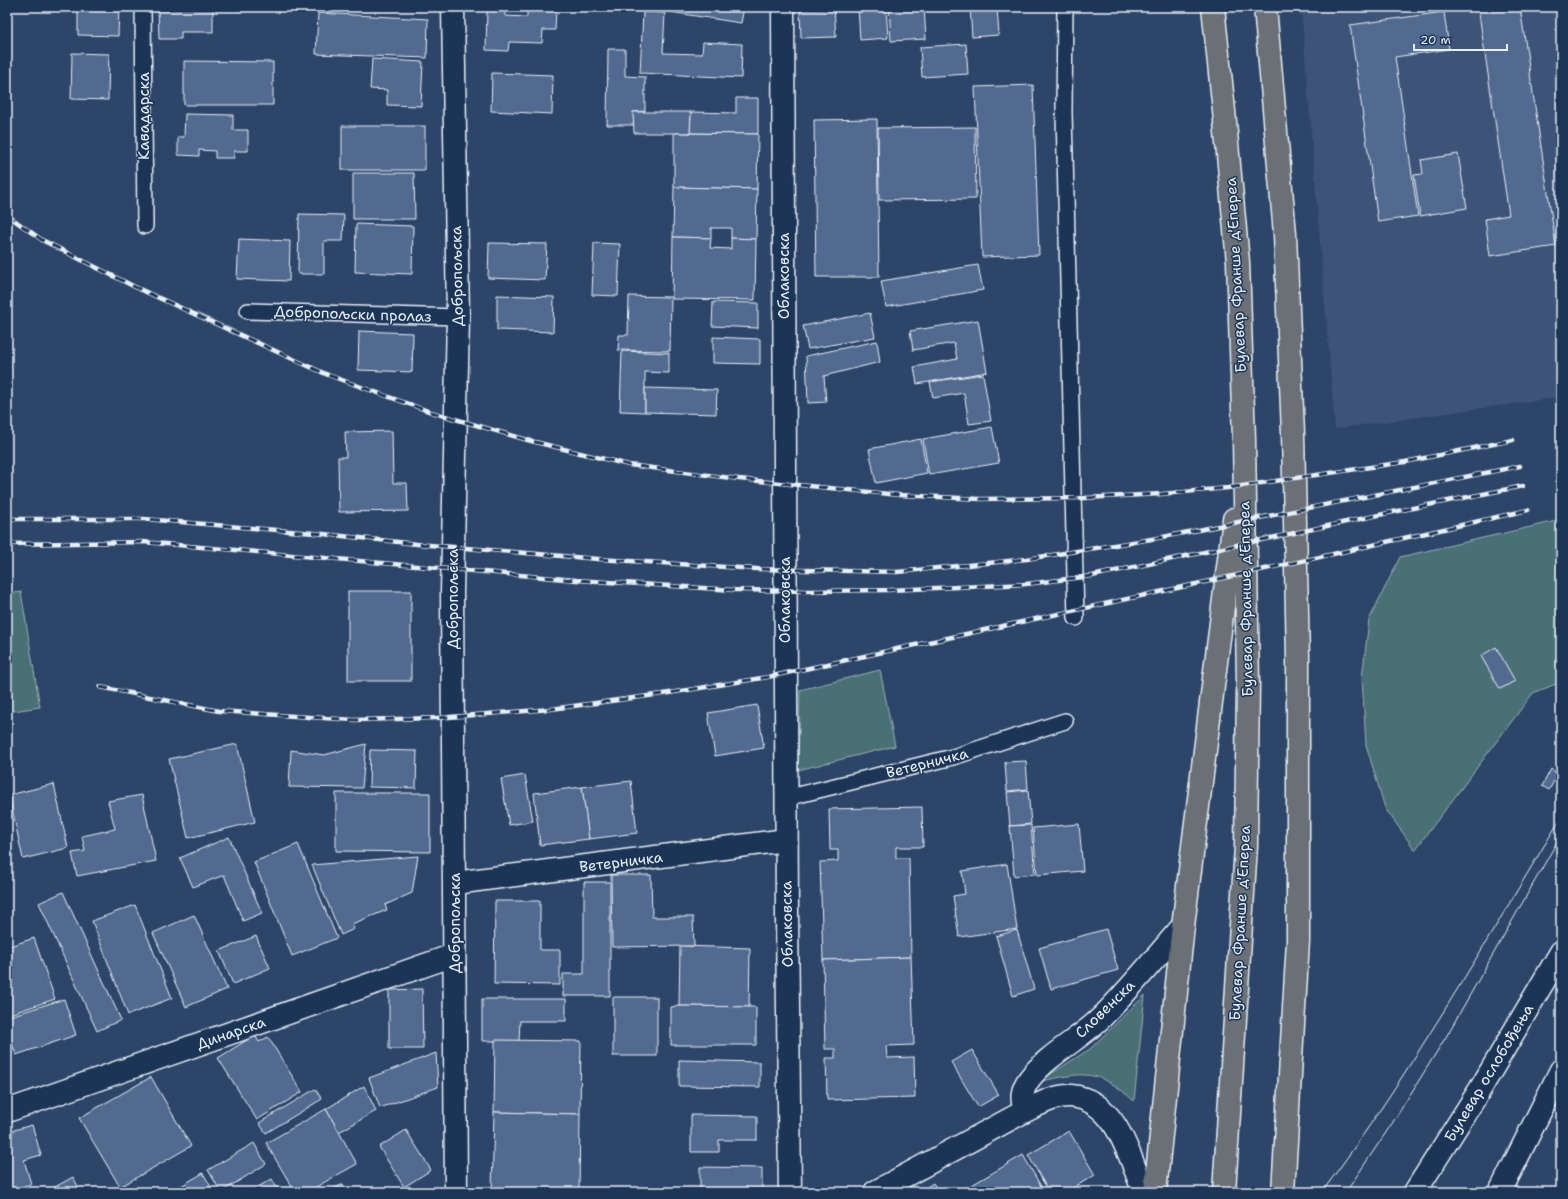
<svg xmlns="http://www.w3.org/2000/svg" width="1568" height="1199" font-family="'Shantell Sans',sans-serif">
	<style>
		.built { fill: #3c5377 }
		.green { fill: #4a7074; stroke: #99b0b6 }
		.building { fill: #536a90; stroke: #e8f1f8 }
		.lines { fill: none; stroke-linecap: round; stroke-linejoin: round }
		.service-casing { stroke: #e8f1f8; stroke-width: 18 }
		.minor-casing { stroke: #e8f1f8; stroke-width: 25 }
		.secondary-casing { stroke: #e8f1f8; stroke-width: 25 }
		.trunk-casing { stroke: #e8f1f8; stroke-width: 25 }
		.service { stroke: #1d3557; stroke-width: 15 }
		.minor { stroke: #1d3557; stroke-width: 22 }
		.secondary { stroke: #1d3557; stroke-width: 22 }
		.trunk { stroke: #6a7074; stroke-width: 22 }
		.tram { stroke: #e8f1f8; stroke-width: 1 }
		.rail-casing { stroke: #e8f1f8; stroke-width: 4.5 }
		.rail { stroke: #1d3557; stroke-width: 3; stroke-dasharray: 9; stroke-linecap: butt }
		.labels { text-anchor: middle; dominant-baseline: central; stroke-width: 3; stroke-linejoin: round; paint-order: stroke }
		.street-label { font-size: 15px; fill: #e8f1f8; stroke: #1d3557 }
	</style>
	<rect width="100%" height="100%" fill="#2d4568"/>
	<filter id="ink" filterUnits="userSpaceOnUse"><feTurbulence type="fractalNoise" baseFrequency=".025" numOctaves="2"/><feDisplacementMap in="SourceGraphic" scale="8" xChannelSelector="R" yChannelSelector="G"/><feConvolveMatrix kernelMatrix="1 2 1 2 8 2 1 2 1" color-interpolation-filters="sRGB"/></filter>
	<g filter="url(#ink)">
		<path class="built" d="M1301 7H1561V397L1335 429Z"/>
		<g class="green">
			<path d="M1561 520V682L1533 693 1415 850 1385 808 1366 745 1362 678 1369 620 1400 557Z"/>
			<path d="M21 592 40 707 7 712V594Z"/>
			<path d="M880 670 895 746 798 770 800 690Z"/>
			<path d="M1145 995 1134 1101C1098 1068 1083 1072 1038 1082L1090 1049Z"/>
		</g>
		<g class="building">
			<path d="M78 7H119L118 36 78 35Z"/>
			<path d="M158 7H213V32H181V39H159Z"/>
			<path d="M487 7H556V10L487 9Z"/>
			<path d="M657 7H744L741 23 657 10Z"/>
			<path d="M858 7H886L888 38 860 40Z"/>
			<path d="M889 7H924L926 39 891 41Z"/>
			<path d="M970 7H997L999 35 972 37Z"/>
			<path d="M1478 7H1520L1556 246 1490 256 1485 219 1509 215Z"/>
			<path d="M834 8 836 37 801 38 800 10Z"/>
			<path d="M487 9H505V16L527 17V9L556 10 555 30H543L542 43 509 42 508 51 486 50Z"/>
			<path d="M643 12 665 13 663 53 702 54 703 42 742 44 741 78 640 73Z"/>
			<path d="M1444 12 1449 49 1395 57 1418 216 1378 222 1350 25Z"/>
			<path d="M318 13 428 19 427 58 316 54Z"/>
			<path d="M966 44 968 74 922 77 920 47Z"/>
			<path d="M608 49H625V76L645 77V111L633 112 634 125H607Z"/>
			<path d="M72 53 109 54 108 100 71 99Z"/>
			<path d="M372 59 423 62 421 106 387 105V90L370 89Z"/>
			<path d="M184 61 273 62V105H184Z"/>
			<path d="M492 73 553 75 552 114 491 111Z"/>
			<path d="M1033 85 1039 255 982 257 975 87Z"/>
			<path d="M736 98H758V134L690 133 691 112 736 113Z"/>
			<path d="M633 112H691L690 133H634Z"/>
			<path d="M185 114 233 115V130H248V151H234V158H215V151L199 150V156L178 155V137H184Z"/>
			<path d="M877 119 879 277H816L814 120Z"/>
			<rect x="342" y="126" width="83" height="44"/>
			<path d="M975 127 976 199 879 200 878 128Z"/>
			<path d="M674 133 758 134 757 189 674 187Z"/>
			<path d="M1458 154 1467 208 1420 216 1414 175 1423 174 1421 160Z"/>
			<path d="M353 173H414L415 219H353Z"/>
			<path d="M674 187 757 189 756 239 731 238V228H711V238L673 237Z"/>
			<path d="M299 214 344 215 343 241H324V274H298Z"/>
			<path d="M356 224 413 226 412 274 355 272Z"/>
			<path d="M673 237 711 238 710 248 731 249V238L756 239 755 300 672 299Z"/>
			<path d="M239 239 290 241 289 281 237 279Z"/>
			<path d="M489 243 547 244 545 280 488 278Z"/>
			<path d="M594 243 620 244 618 296 592 295Z"/>
			<path d="M978 265 983 290 886 307 881 281Z"/>
			<path d="M497 295 554 297 553 332 497 330Z"/>
			<path d="M629 296 671 297 670 351 618 350 619 335H628Z"/>
			<path d="M713 302 758 303V328L712 326Z"/>
			<path d="M870 313 875 337 808 349 803 326Z"/>
			<path d="M978 320 987 372 917 384 914 367 957 359 954 343 913 350 910 331Z"/>
			<path d="M359 331 413 333 412 372 358 370Z"/>
			<path d="M713 337 760 339V364L713 363Z"/>
			<path d="M877 341 880 362 824 376 826 402 808 403 806 356Z"/>
			<path d="M622 351 669 353V373L645 372V412L620 411Z"/>
			<path d="M983 374 991 421 969 424 964 393 933 398 930 382Z"/>
			<path d="M645 388 717 390 716 414 645 412Z"/>
			<path d="M992 427 999 463 929 475 923 439Z"/>
			<path d="M392 431 393 483H407L408 511 339 512 338 457H346L345 432Z"/>
			<path d="M921 439 927 473 876 483 869 449Z"/>
			<rect x="348" y="591" width="63" height="90"/>
			<path d="M1496 647 1515 681 1500 689 1481 656Z"/>
			<path d="M757 705 764 748 715 756 708 713Z"/>
			<path d="M237 744 255 822 188 838 169 759Z"/>
			<path d="M366 744 362 788 289 787 291 750 324 755Z"/>
			<path d="M370 750 417 751 416 788 369 787Z"/>
			<path d="M1026 761 1028 789 1007 791 1005 762Z"/>
			<path d="M1551 769 1558 774 1549 790 1542 786Z"/>
			<path d="M525 775 533 821 509 825 501 779Z"/>
			<path d="M631 781 637 833 589 839 582 787Z"/>
			<path d="M54 784 68 848 23 859 9 795Z"/>
			<path d="M582 787 589 839 540 845 534 793Z"/>
			<path d="M1028 790 1031 824 1010 826 1007 792Z"/>
			<path d="M336 793H430V852L336 851Z"/>
			<path d="M142 795 156 861 77 876 72 853 85 851 82 836 115 829 108 801Z"/>
			<path d="M922 807 923 847H896V858H909L911 957 823 960 820 862 838 861V850H830L829 809Z"/>
			<path d="M1079 824 1083 871 1037 875 1033 828Z"/>
			<path d="M1031 825 1035 874 1014 876 1010 826Z"/>
			<path d="M229 837 262 913 243 921 224 875 193 887 180 858Z"/>
			<path d="M298 844 337 938 292 956 254 862Z"/>
			<path d="M418 856 412 893 385 905 387 910 352 924 354 929 341 935 312 865Z"/>
			<path d="M1007 864 1017 929 959 937 953 896 965 894 962 871Z"/>
			<path d="M611 875H651L652 917H693L694 946 612 947Z"/>
			<path d="M584 882H610V996H563V974H584Z"/>
			<path d="M63 892 121 1020 97 1031 39 903Z"/>
			<path d="M495 901H540V950H560V985L494 984Z"/>
			<path d="M135 905 172 998 128 1015 92 921Z"/>
			<path d="M194 915 227 989 186 1007 153 933Z"/>
			<path d="M1106 929 1118 970 1051 989 1039 948Z"/>
			<path d="M1017 930 1034 989 1013 996 996 936Z"/>
			<path d="M256 936 270 968 233 984 219 951Z"/>
			<path d="M34 938 55 999 7 1015V947Z"/>
			<path d="M680 946 750 948 749 1007 679 1006Z"/>
			<path d="M911 957 914 1045 886 1046 887 1058 914 1057 915 1098 827 1100 826 1058H835V1049H825L823 960Z"/>
			<path d="M422 989 423 1049H389V990Z"/>
			<rect x="613" y="997" width="44" height="59"/>
			<path d="M64 999 76 1035 16 1055 7 1029V1017Z"/>
			<path d="M482 999H566V1021H520L519 1041H482Z"/>
			<path d="M679 1006 756 1007V1045H671V1007Z"/>
			<path d="M255 1035 259 1042 268 1037 302 1092 257 1120 218 1058Z"/>
			<path d="M495 1040 581 1041 580 1114 494 1112Z"/>
			<path d="M972 1050 999 1095 978 1107 951 1062Z"/>
			<path d="M436 1053 438 1087 380 1108 369 1078Z"/>
			<path d="M679 1060 760 1062V1087L679 1086Z"/>
			<path d="M151 1077 191 1146 120 1187 79 1118Z"/>
			<path d="M364 1086 376 1111 339 1132 326 1109Z"/>
			<path d="M315 1089 322 1099 266 1133 259 1123Z"/>
			<path d="M326 1109 357 1164 307 1192H295L266 1143Z"/>
			<path d="M494 1112 580 1114 579 1192H492Z"/>
			<path d="M691 1115 757 1116V1140H719V1152H691Z"/>
			<path d="M32 1125 41 1155 24 1160 31 1184 10 1190 7 1178V1132Z"/>
			<path d="M406 1130 431 1170 404 1187 379 1147Z"/>
			<path d="M1069 1131 1095 1175 1066 1192H1049L1028 1155Z"/>
			<path d="M254 1143 266 1164 221 1192 208 1170Z"/>
			<path d="M1023 1155 1042 1188 1035 1192H960Z"/>
			<path d="M700 1167 762 1168V1192H700Z"/>
			<path d="M203 1173 214 1192H171Z"/>
			<path d="M73 1177 81 1192H46Z"/>
			<path d="M272 1179 279 1192H249Z"/>
			<path d="M933 1183 939 1192H919Z"/>
			<path d="M343 1184 347 1192H328Z"/>
		</g>
		<g class="lines">
			<defs>
				<g id="service">
					<path d="M143 7 145 226"/>
					<path d="M1065 7 1064 112 1076 618"/>
					<path d="M248 311 458 317"/>
					<path d="M786 798 953 757 1065 721"/>
				</g>
				<g id="minor">
					<path d="M453 7 458 317 452 593 456 1192"/>
					<path d="M783 7 787 917 790 1192"/>
					<path d="M455 883 786 840"/>
					<path d="M7 1111 454 955"/>
					<path d="M1025 1111C1021 1098 1021 1090 1030 1078 1050 1053 1080 1039 1102 1017 1131 988 1156 957 1183 926"/>
					<path d="M875 1192 1025 1111C1038 1105 1055 1095 1071 1096 1117 1100 1129 1157 1144 1192"/>
				</g>
				<g id="secondary">
					<path d="M1415 1192 1479 1091 1561 952"/>
					<path d="M1500 1192 1561 1070"/>
				</g>
				<g id="trunk">
					<path d="M1213 7 1224 111 1238 262 1244 439 1248 684 1246 846 1224 1192"/>
					<path d="M1265 7 1285 234 1293 434 1298 658V941L1283 1192"/>
					<path d="M1155 1192 1183 926 1234 519"/>
				</g>
			</defs>
			<use href="#service" class="service-casing"/>
			<use href="#minor" class="minor-casing"/>
			<use href="#secondary" class="secondary-casing"/>
			<use href="#trunk" class="trunk-casing"/>
			<use href="#service" class="service"/>
			<use href="#minor" class="minor"/>
			<use href="#secondary" class="secondary"/>
			<use href="#trunk" class="trunk"/>
			<g class="tram">
				<path d="M1322 1192C1411 1073 1484 944 1561 818"/>
				<path d="M1346 1192 1393 1122 1446 1037 1561 835"/>
			</g>
			<defs>
				<g id="rail">
					<path d="M7 215 42 240 135 287 328 375 431 412 531 441 629 465 739 479 899 495 980 499 1085 498 1162 494 1228 488 1405 462 1513 440"/>
					<path d="M7 519H144L314 533 417 544 598 559 757 569 897 572 1027 559 1158 538 1520 466"/>
					<path d="M7 544 143 542 576 580 734 590 810 591 889 590 1026 584 1092 576 1393 512 1523 486"/>
					<path d="M100 687 219 711 354 720 437 718 551 709 663 694 768 677 1311 559 1528 510"/>
				</g>
			</defs>
			<use href="#rail" class="rail-casing"/>
			<use href="#rail" class="rail"/>
		</g>
	</g>
	<g class="labels">
		<g class="street-label">
			<text transform="translate(144 116) rotate(-90)">Кавадарска</text>
			<text transform="translate(1236 275) rotate(-93)">Булевар Франше д'Епереа</text>
			<text transform="translate(457 276) rotate(-91)">Добропољска</text>
			<text transform="translate(784 276) rotate(-90)">Облаковска</text>
			<text transform="translate(353 314) rotate(2)">Добропољски пролаз</text>
			<text transform="translate(453 599) rotate(-90)">Добропољска</text>
			<text transform="translate(1246 599) rotate(-91)">Булевар Франше д'Епереа</text>
			<text transform="translate(785 600) rotate(-90)">Облаковска</text>
			<text transform="translate(927 763) rotate(-14)">Ветерничка</text>
			<text transform="translate(621 862) rotate(-7)">Ветерничка</text>
			<text transform="translate(455 923) rotate(-90)">Добропољска</text>
			<text transform="translate(1240 923) rotate(-87)">Булевар Франше д'Епереа</text>
			<text transform="translate(787 924) rotate(-91)">Облаковска</text>
			<text transform="translate(1105 1009) rotate(-44)">Словенска</text>
			<text transform="translate(231 1033) rotate(-19)">Динарска</text>
			<text transform="translate(1489 1073) rotate(-59)">Булевар ослобођења</text>
		</g>
	</g>
	<rect width="1568" height="1199" fill="none" stroke="#1d3557" stroke-width="24"/>
	<rect x="12" y="12" width="1544" height="1175" fill="none" stroke="#e8f1f8" stroke-width="1.5" filter="url(#ink)"/>
	<path d="M1414 44v6h93v-6" fill="none" stroke="#e8f1f8" stroke-width="2"/>
	<text x="1420" y="44" font-size="12" fill="#e8f1f8" stroke="#1d3557" stroke-width="3" paint-order="stroke">20 m</text>
</svg>
